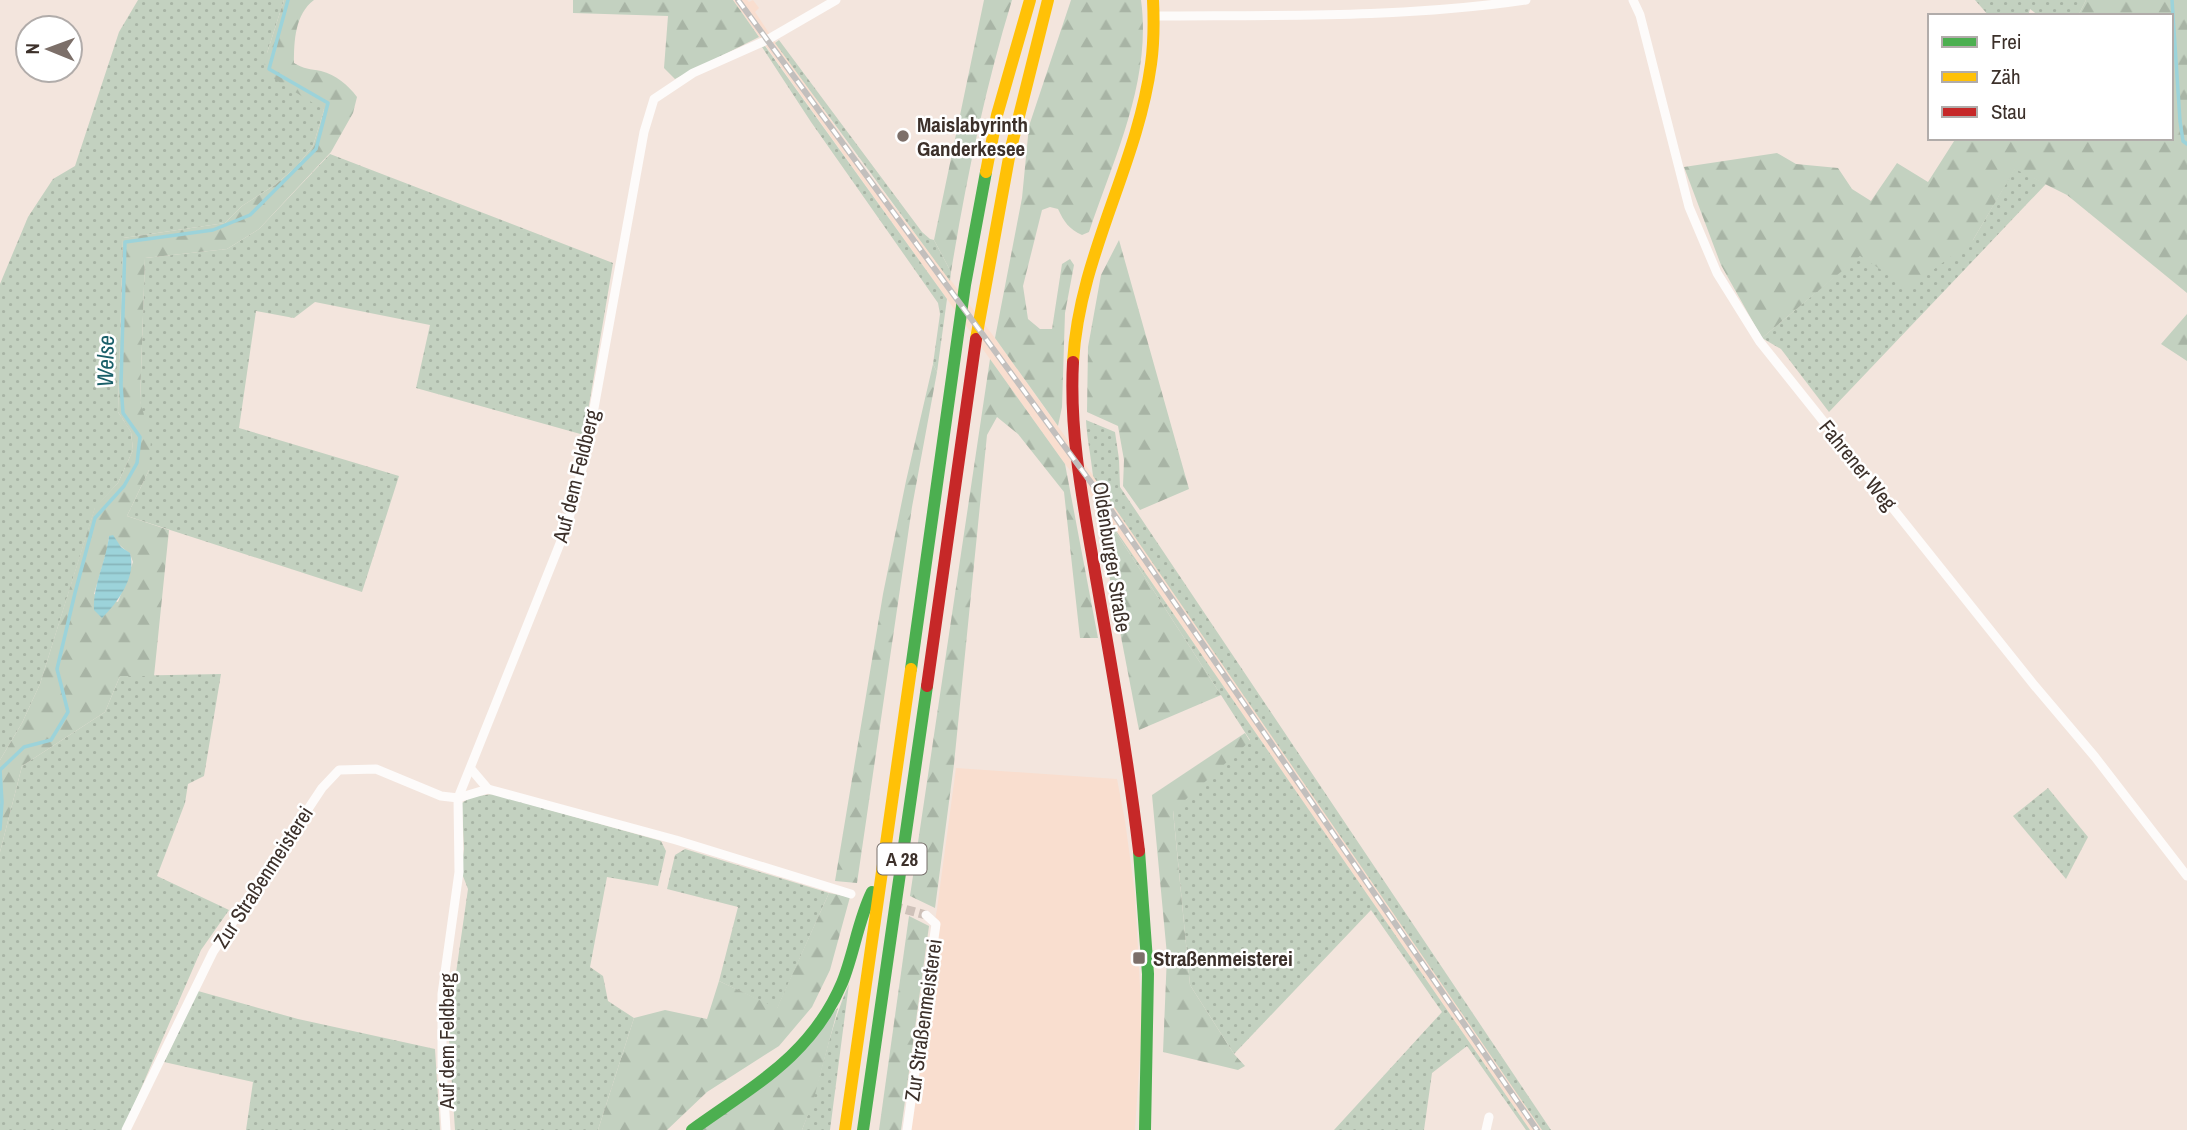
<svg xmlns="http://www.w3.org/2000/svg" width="2187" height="1130" font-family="'Archivo Narrow',sans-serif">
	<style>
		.built { fill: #f9decf }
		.grass { fill: url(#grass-dots) }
		.forest { fill: url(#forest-firs); fill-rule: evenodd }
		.water { fill: url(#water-rules) }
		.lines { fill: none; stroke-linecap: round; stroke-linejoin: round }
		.stream { stroke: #9cd3da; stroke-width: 3.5 }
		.street-tunnel { stroke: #cec1b9; stroke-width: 9; stroke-dasharray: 9 4.5; stroke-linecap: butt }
		.street { stroke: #fdfbfa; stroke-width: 9 }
		.fast { stroke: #4caf50; stroke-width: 12 }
		.slow { stroke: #ffc107; stroke-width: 12 }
		.jam { stroke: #c62828; stroke-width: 12 }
		.rail-casing { stroke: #c2bfbd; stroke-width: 6 }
		.rail { stroke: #fff; stroke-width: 3.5; stroke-dasharray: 10; stroke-linecap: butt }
		.poi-dot { fill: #7c6f69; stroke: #fff; stroke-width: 2.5 }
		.labels { text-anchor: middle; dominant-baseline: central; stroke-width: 5; stroke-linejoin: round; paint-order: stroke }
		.shield { fill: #fff; stroke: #766e6a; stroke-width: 2 }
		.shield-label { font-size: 19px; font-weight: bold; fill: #3c302a }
		.poi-label { font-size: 21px; font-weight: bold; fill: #3c302a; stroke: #fff; text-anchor: start }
		.street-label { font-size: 21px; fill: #3c302a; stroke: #fff }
		.water-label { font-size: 23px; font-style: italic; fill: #1a5f69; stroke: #fff }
	</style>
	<defs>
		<pattern id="grass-dots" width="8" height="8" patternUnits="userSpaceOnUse" patternTransform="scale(1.75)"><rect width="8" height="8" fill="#c3d1c0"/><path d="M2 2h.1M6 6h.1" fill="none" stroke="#a8b4a5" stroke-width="1.8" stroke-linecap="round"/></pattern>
		<pattern id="forest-firs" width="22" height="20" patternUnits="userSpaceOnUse" patternTransform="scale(1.75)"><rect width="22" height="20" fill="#c3d1c0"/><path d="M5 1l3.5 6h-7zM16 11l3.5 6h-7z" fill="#a8b4a5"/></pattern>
		<pattern id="water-rules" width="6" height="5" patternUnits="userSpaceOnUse" patternTransform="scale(1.75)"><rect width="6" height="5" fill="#9cd3da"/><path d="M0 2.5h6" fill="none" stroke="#87b5bb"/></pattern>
	</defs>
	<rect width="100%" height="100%" fill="#f3e5dd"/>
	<g class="built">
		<path d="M733 0H747L749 2 753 0 759 8 755 12 769 33 867 171 995 338 1124 519 1542 1130H1530L1099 506 1065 464Z"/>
		<path d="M956 768 1117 779 1125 821 1135 894 1142 1024 1135 1130H904L918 1016 937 909Z"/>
	</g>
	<g class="grass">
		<path d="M138 0H284L267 53 324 110 313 146 296 167 275 185 242 206 225 223 123 238 118 412 131 432 133 450 118 483 95 508 40 684 22 723 0 760V284L28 217 53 179 75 166 119 32Z"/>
		<path d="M1975 0H2086L2078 16H2039L2030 9 2028 16H1989Z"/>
		<path d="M779 40 922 232 930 239 934 240 951 272 950 281 775 43Z"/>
		<path d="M765 46 947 299 937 372 933 364 940 314 938 303 811 122 762 47Z"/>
		<path d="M330 154 613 263 584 435 416 388 430 325 315 302 294 318 256 311 239 428 399 476 362 592 127 516 149 470 140 401 145 258 227 249 259 229Z"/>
		<path d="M2015 168 2046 184 1829 412 1781 349 1762 338 1860 255 1973 240Z"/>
		<path d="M1086 420 1115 432 1119 459 1120 487 1551 1130H1542L1093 476C1091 456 1087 440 1086 420Z"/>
		<path d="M1099 506 1530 1130H1526L1467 1046 1432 1073 1424 1130H1334L1442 1012 1371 910 1234 1054 1190 985 1173 810 1250 740Z"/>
		<path d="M221 674 204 776 188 784 185 803 157 876 229 910 201 950 123 1130H0V852L22 766 105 712 120 676Z"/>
		<path d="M2048 788 2088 837 2066 879 2013 816Z"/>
		<path d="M493 794 661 841 666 851 658 886 607 877 590 967 603 976 608 1001 634 1018 598 1130H455L449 1039 453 994 468 889 461 871 464 849 462 803 471 797Z"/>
		<path d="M685 849 829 893 777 1009 719 981 738 907 667 889 675 855Z"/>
		<path d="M849 984 830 1130H802C821 1082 828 1031 849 984Z"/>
		<path d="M198 991 298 1019 435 1049 440 1130H246L253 1082 164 1062Z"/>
	</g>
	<g class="forest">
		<path d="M284 0H314C295 14 294 41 294 63 304 69 310 69 321 71 336 75 348 85 357 97L353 113 331 152 259 229 227 249 145 258 140 401 151 439 149 470 127 516 169 530 154 676H120L105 712 22 766 0 852V760L22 723 40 684 95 507 118 483 133 450 131 432 118 412 123 238 225 223 242 206 275 185 296 167 313 146 324 110 263 72 267 53ZM109 536 130 554 133 562 118 602 94 594 107 550Z"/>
		<path d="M573 0H733L759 37 675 79 664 68 668 16 573 13Z"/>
		<path d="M984 0H1012C985 88 966 181 951 272L934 240Z"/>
		<path d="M1071 0H1141C1152 80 1114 158 1089 232L1082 235C1069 229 1064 222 1058 209L1050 207 1042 210 1023 286 1028 319 1040 329H1052L1062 264 1070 259 1074 265 1065 313 1062 407 1058 426 995 338 1022 198 1029 126Z"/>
		<path d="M2086 0H2187V293L2067 195 2015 169 1973 240 1909 288 1860 256 1762 338 1721 265 1684 167 1777 153 1796 164 1838 168 1852 189 1871 201 1897 163 1928 182 1956 138H2171V16H2078Z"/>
		<path d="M1119 240 1189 489 1140 510 1123 486 1124 460 1118 426 1087 412 1088 347 1101 275Z"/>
		<path d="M2187 314V361L2161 344Z"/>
		<path d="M990 359 1065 464 1098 638H1080L1064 492 1018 434 997 417 987 435 954 764 935 908 910 896Z"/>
		<path d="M933 364 937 372 912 507 857 883 835 881 883 594 906 481Z"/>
		<path d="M1099 506 1221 695 1139 730 1101 533Z"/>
		<path d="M1245 733 1250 741 1173 811 1190 985 1234 1054 1245 1066 1238 1070 1163 1052 1167 955 1152 795Z"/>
		<path d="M829 893 850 897 830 970 812 1007 779 1046 707 1092 667 1130H598L634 1018 665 1010 707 1019 719 981 777 1008Z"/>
		<path d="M909 916 929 926 901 1130H879Z"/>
		<path d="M838 1008 813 1102 802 1130H698Z"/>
	</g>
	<path class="water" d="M113 535 121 547 130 553C137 577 117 603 102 618L94 610C93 584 106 562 109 536Z"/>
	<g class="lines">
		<g class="stream">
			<path d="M2172 0 2180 121 2183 141 2187 144"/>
			<path d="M0 829 2 802 0 770 24 747 51 740 68 712 57 669 75 593 95 518 124 486 137 463 140 437 123 413 121 385 125 242 213 230 250 215 316 149 328 103 269 69 288 0"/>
		</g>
		<path class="street-tunnel" d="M893 906 926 915"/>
		<g class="street">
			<path d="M1633 0 1640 15 1689 207 1717 273 1760 342 2034 685 2095 757 2187 876"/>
			<path d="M1154 16C1276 15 1406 18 1526 0"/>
			<path d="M471 769 488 789"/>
			<path d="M126 1130 213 952 322 788 339 770 376 769 441 796 458 798 488 789 676 840 851 894"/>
			<path d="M446 1130 442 1065V994L459 872 458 798 567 526 585 458 644 132 654 99 693 73 767 40 836 0"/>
			<path d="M907 1130 936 924 926 915"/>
			<path d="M1486 1130 1489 1117"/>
		</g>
		<g class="fast">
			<path d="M911 669 965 285 986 172"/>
			<path d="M1139 851 1148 974 1145 1130"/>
			<path d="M692 1130C753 1086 811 1056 842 983 854 954 858 920 872 892"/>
			<path d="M863 1130 927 686"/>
		</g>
		<g class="slow">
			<path d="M986 172 997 115 1030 0"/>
			<path d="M976 339 1010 152 1048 0"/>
			<path d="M1073 362C1079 256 1137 167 1151 64 1154 43 1154 21 1153 0"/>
			<path d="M845 1130 911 669"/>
		</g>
		<g class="jam">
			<path d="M1073 362C1069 435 1084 507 1096 578 1112 669 1128 759 1139 851"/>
			<path d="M927 686 976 339"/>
		</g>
		<defs>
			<path id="rail" d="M738 0 1106 503 1537 1130"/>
		</defs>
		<use href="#rail" class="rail-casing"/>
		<use href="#rail" class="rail"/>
	</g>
	<g class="poi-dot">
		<circle cx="903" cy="136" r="7"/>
		<rect x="1132" y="951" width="14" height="14" rx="3.5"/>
	</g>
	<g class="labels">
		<rect class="shield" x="877.5" y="843.5" width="49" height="31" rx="5"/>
		<g class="shield-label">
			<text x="902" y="859">A 28</text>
		</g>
		<g class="poi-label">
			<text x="917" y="124">Maislabyrinth<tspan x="917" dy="24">Ganderkesee</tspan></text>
			<text x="1153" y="958">Straßenmeisterei</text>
		</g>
		<g class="street-label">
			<text transform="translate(1858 465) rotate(51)">Fahrener Weg</text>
			<text transform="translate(576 476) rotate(-76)">Auf dem Feldberg</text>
			<text transform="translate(1112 557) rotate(81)">Oldenburger Straße</text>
			<text transform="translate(263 877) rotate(-57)">Zur Straßenmeisterei</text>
			<text transform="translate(923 1020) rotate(-82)">Zur Straßenmeisterei</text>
			<text transform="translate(446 1041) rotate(-90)">Auf dem Feldberg</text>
		</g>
		<g class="water-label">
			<text transform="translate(105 361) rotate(-89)">Welse</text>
		</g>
	</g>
	<rect x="1928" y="14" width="245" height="126" fill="#ffffff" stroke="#b1acaa" stroke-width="2"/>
	<rect x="1942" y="37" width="35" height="10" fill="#4caf50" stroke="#b1acaa" stroke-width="2"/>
	<text x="1991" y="49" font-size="21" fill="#3c302a">Frei</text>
	<rect x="1942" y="72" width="35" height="10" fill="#ffc107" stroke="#b1acaa" stroke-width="2"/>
	<text x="1991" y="84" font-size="21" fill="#3c302a">Zäh</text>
	<rect x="1942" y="107" width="35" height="10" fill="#c62828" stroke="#b1acaa" stroke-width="2"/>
	<text x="1991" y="119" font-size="21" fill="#3c302a">Stau</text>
	<g transform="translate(49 49) rotate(271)"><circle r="33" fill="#ffffff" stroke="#b1acaa" stroke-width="2"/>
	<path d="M0-5L12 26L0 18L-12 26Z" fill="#7c6f69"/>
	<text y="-10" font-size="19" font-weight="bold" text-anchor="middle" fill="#3c302a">N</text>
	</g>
</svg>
